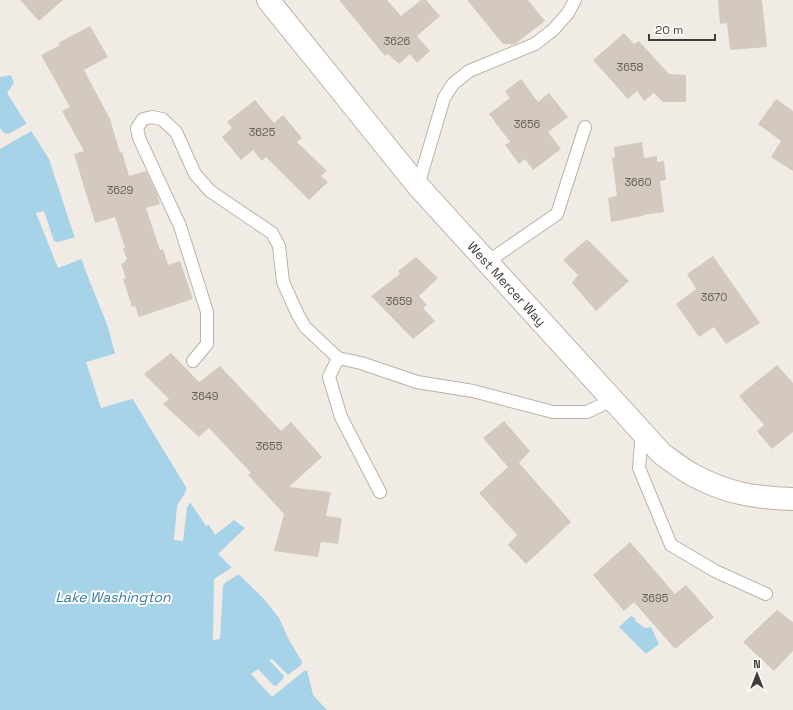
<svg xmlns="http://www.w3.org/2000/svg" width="793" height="710" font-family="'Space Grotesk',sans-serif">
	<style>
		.water { fill: #a6d3e8 }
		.pier { fill: #f0ece5 }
		.building { fill: #d4c9be }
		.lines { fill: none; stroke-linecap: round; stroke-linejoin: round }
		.service-casing { stroke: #bbb2a8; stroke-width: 14 }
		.tertiary-casing { stroke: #bbb2a8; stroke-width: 24 }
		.service { stroke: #fff; stroke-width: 12 }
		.tertiary { stroke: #fff; stroke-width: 22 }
		.labels { text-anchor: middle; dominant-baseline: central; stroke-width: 4; stroke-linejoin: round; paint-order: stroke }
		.number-label { font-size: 11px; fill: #665f57 }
		.street-label { font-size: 13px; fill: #423c35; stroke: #fff }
		.water-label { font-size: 14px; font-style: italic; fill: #377a9c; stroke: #fff }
	</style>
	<rect width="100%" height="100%" fill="#f0ece5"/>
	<g class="water">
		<path d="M11 75 14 83 7 93 49 159 86 272 108 327 114 350 132 398 215 535 234 520 245 528 218 554 263 598 279 618 289 640 307 670 313 695 327 710H0V77Z"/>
		<path d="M631 616 636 619 635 621 645 628 651 627 659 644 646 654 619 627Z"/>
	</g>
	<g class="pier">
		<path d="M28 123 33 130 0 149V128L4 133 8 134Z"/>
		<path d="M44 211 54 241 58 242 76 237 84 258 58 268 36 213Z"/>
		<path d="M117 353 135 398 101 408 86 362Z"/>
		<path d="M187 486 210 524 206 526 190 502 187 508 183 541 174 540 177 506 185 493Z"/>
		<path d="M234 566 241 573 226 582 223 586 220 639 213 640 214 579Z"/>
		<path d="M272 659 288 675 300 666 304 660 309 670 304 671 272 697 251 674 258 669 273 685 276 686 283 679 284 676 269 660Z"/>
	</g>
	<g class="building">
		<path d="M20 0H63L39 21Z"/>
		<path d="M339 0H387L401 16 421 0H426L440 16 417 36 430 51 417 63 410 54 399 64 388 54 385 56Z"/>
		<path d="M467 0H528L545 21 515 44H503Z"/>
		<path d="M718 0H762L767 47 730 50 727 23 720 24Z"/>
		<path d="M90 26 108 57 84 70 110 119 120 153 122 152 129 176 146 171 157 194 160 204 146 208 160 250 163 249 168 265 180 261 193 299 139 317 135 306 132 307 123 279 126 278 121 264 125 262V260L127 259 123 249 125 248 115 217 95 223 74 154 84 151 62 111 70 107 41 55 60 45 58 43Z"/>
		<path d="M624 33 634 44 639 41 669 74 686 75V102H663L654 93 644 101 637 91 628 99 619 89 593 60Z"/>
		<path d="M521 79 538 102 549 93 568 117 548 132 561 149 533 170 525 159 519 164 505 145 510 142 489 114 510 98 505 91Z"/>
		<path d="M776 99 793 111V171L771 157 781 141 758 124Z"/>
		<path d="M255 100 274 123 283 115 302 138 297 142 327 171 321 176 328 182 309 200 266 157 262 161 253 150 241 160 222 137 232 128 227 122Z"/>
		<path d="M642 142 644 158 657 156V162L664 161 666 180 660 181 664 212 643 215V216L611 222 608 198 617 196 612 158 615 157 614 147Z"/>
		<path d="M587 239 629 281 596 311 572 283 578 275 563 260Z"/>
		<path d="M713 256 760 323 726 344 714 327 699 337 676 304 696 289 687 274Z"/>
		<path d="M416 257 438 278 419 296 427 305 423 308 435 321 413 339 371 296 400 274 398 271Z"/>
		<path d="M171 353 199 382 220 366 281 431 291 422 322 457 289 487 331 492 326 516 342 518 338 544 321 542 318 557 274 551 284 514 248 475 251 473 209 428 199 437 163 404 169 399 144 374Z"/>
		<path d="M777 365 793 383V432L772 449 757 431 764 425 739 396Z"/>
		<path d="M504 421 530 451 519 463 571 522 526 564 508 545 517 535 479 493 508 467 483 438Z"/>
		<path d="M630 542 675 594 686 585 714 617 675 649 634 602 624 611 593 575Z"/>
		<path d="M777 610 793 622V651L774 671 743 642Z"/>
	</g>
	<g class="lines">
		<defs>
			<g id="service">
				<path d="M418 186 444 98 453 84 469 71 535 44 553 30 568 13 575 0"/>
				<path d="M487 262 557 214 585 127"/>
				<path d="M193 361 207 344V312L180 226 139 138 137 128 143 119 152 117 162 119 176 132 195 174 210 191 272 233 279 246 283 282 298 315 305 327 338 358"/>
				<path d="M642 432 639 468 671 545 715 571 766 594"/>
				<path d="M380 492 341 417 329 377 338 358 361 363 417 382 473 391 553 412H587L612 400"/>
			</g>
			<g id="tertiary">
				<path id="s1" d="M268 0 418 186 662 454C672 461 682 469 693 475 726 493 755 498 793 499"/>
			</g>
		</defs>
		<use href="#service" class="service-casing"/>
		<use href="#tertiary" class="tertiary-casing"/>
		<use href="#service" class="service"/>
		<use href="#tertiary" class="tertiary"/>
	</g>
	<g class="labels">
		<g class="number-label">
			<text x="397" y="41">3626</text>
			<text x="630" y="67">3658</text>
			<text x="527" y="124">3656</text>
			<text x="262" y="132">3625</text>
			<text x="638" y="182">3660</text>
			<text x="120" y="190">3629</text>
			<text x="714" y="297">3670</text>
			<text x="399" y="301">3659</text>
			<text x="205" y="396">3649</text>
			<text x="269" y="446">3655</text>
			<text x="655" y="598">3695</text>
		</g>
		<g class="street-label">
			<text stroke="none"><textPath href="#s1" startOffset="371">West Mercer Way</textPath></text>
		</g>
		<g class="water-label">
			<text x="113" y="597">Lake Washington</text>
		</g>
	</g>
	<g transform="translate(757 674)" stroke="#ffffff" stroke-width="3" paint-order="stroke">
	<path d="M0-3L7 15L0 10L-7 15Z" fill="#423c35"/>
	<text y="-6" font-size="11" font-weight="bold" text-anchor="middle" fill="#423c35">N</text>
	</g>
	<path d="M649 34v6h66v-6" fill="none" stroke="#423c35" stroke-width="2"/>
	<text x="655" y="34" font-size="12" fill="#423c35" stroke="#ffffff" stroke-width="3" paint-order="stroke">20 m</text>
</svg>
